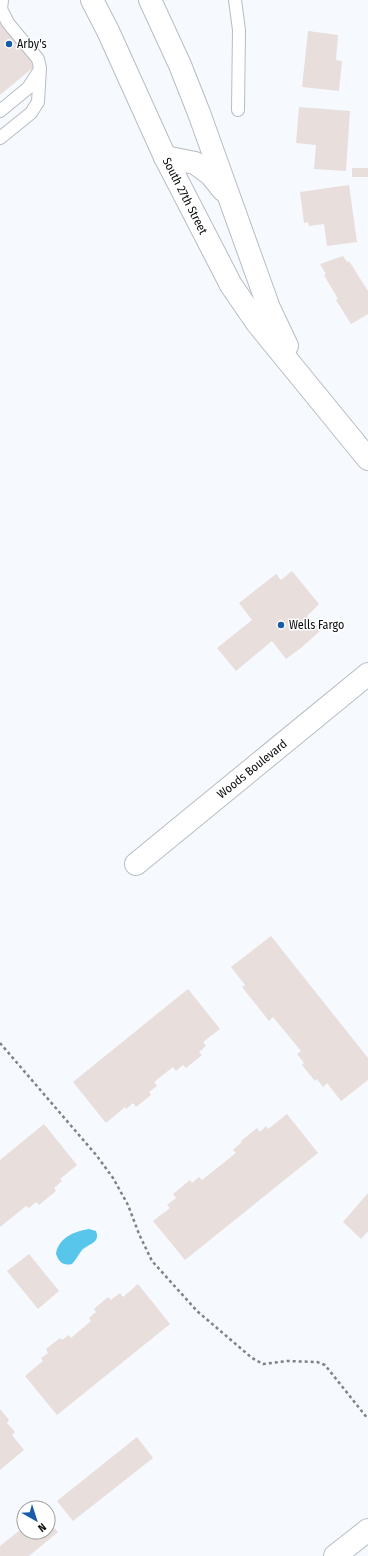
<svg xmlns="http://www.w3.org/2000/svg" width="368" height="1556" font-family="'Fira Sans Condensed',sans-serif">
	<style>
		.water { fill: #58c6ea }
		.building { fill: #e8dedb }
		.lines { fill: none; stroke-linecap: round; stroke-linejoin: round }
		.lane-casing { stroke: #b7bdc4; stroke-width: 14 }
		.street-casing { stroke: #b7bdc4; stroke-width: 24 }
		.secondary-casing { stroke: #b7bdc4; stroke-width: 24 }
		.path { stroke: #7f8185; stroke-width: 2.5; stroke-dasharray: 3 3; stroke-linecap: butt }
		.lane { stroke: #fff; stroke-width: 12 }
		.street { stroke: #fff; stroke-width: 22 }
		.secondary { stroke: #fff; stroke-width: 22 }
		.poi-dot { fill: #195bab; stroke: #fff; stroke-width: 1.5 }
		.labels { text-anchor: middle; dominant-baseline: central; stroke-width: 3; stroke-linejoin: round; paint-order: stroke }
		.poi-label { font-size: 12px; fill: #0b0d0f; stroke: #fff; text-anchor: start }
		.street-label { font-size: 12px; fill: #0b0d0f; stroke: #fff }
	</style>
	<rect width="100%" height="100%" fill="#f6f9fe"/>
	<path class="water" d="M89 1229 96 1231C101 1243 88 1244 82 1250 78 1255 76 1260 72 1264 63 1266 59 1262 56 1254 58 1238 75 1231 89 1229Z"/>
	<g class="building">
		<path d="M0 22 35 66 0 95Z"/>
		<path d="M308 31 338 35 336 60 342 61 339 91 302 87Z"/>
		<path d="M299 107 350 111 346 171 314 169 316 145 296 143Z"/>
		<rect x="352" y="168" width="16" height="9"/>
		<path d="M349 185 357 242 327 246 324 224 309 226 308 222 304 223 300 192Z"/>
		<path d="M343 256 347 262 349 261 368 291V314L351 324 336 300 338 299 324 275 326 274 320 264Z"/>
		<path d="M292 571 319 604 307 616 321 630 301 648 286 659 272 641 236 671 217 648 252 620 239 603 276 574 281 580Z"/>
		<path d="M271 936 368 1058V1080L341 1101 327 1083 323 1087 317 1079 315 1081 302 1065 304 1063 297 1054 301 1051 273 1017 269 1021 242 987 245 985 231 967Z"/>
		<path d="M188 989 220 1029 203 1042 206 1046 199 1052 202 1055 186 1068 183 1065 176 1071 173 1067 154 1082 157 1086 149 1092 151 1095 136 1107 133 1103 126 1109 125 1107 106 1123 73 1082Z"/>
		<path d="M287 1114 318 1153 185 1260 153 1221 170 1208 167 1205 176 1198 173 1194 190 1180 192 1183 199 1177 202 1180 236 1153 233 1150 242 1142 241 1141 257 1128 260 1132 266 1126 268 1129Z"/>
		<path d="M44 1124 77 1165 60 1179 62 1181 54 1188 56 1191 39 1205 36 1202 29 1208 26 1206 0 1227V1160Z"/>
		<path d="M368 1193V1231L361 1239 343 1222Z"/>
		<path d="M29 1254 59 1291 38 1309 7 1271Z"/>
		<path d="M138 1284 170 1324 57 1415 25 1376 43 1361 41 1358 48 1353 46 1349 60 1338 62 1340 69 1335 71 1338 91 1321 89 1318 96 1312 94 1309 108 1297 111 1300 120 1293 123 1297Z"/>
		<path d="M0 1409 9 1420 7 1423 15 1432 12 1435 24 1450 0 1470Z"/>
		<path d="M137 1437 153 1458 73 1521 57 1501Z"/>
		<path d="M48 1521 58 1532 29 1556H0V1546L24 1527V1532H48Z"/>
	</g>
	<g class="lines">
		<defs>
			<g id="lane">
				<path d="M235 0 239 30 238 110"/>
				<path d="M0 111 28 88 39 71"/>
				<path d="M0 138 31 113 38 102 40 68 38 59 8 23 1 9 2 0"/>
			</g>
			<g id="street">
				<path d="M136 864 368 674"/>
				<path d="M335 1556 368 1530"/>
			</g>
			<g id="secondary">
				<path d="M92 0 108 31 165 157 231 285 257 323 368 459"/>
				<path d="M150 0 180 65 199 113 269 308 287 346"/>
				<path d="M165 157 195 163 211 175 223 190"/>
			</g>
		</defs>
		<use href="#lane" class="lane-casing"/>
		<use href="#street" class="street-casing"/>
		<use href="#secondary" class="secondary-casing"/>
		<path class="path" d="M0 1043 97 1156 113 1178 128 1205 139 1234 152 1261 197 1311 252 1358 263 1364 287 1361 317 1362 325 1365 368 1419"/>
		<use href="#lane" class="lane"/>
		<use href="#street" class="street"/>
		<use href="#secondary" class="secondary"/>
	</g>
	<g class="poi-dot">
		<circle cx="9" cy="44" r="4"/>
		<circle cx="281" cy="625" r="4"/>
	</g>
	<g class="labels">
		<g class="poi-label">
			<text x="17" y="44">Arby's</text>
			<text x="289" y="625">Wells Fargo</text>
		</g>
		<g class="street-label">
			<text transform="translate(185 196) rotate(63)">South 27th Street</text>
			<text transform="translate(252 769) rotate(-39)">Woods Boulevard</text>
		</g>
	</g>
	<g transform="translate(36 1520) rotate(141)"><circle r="19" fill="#ffffff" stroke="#9d9e9f"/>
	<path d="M0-3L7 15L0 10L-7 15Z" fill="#195bab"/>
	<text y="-6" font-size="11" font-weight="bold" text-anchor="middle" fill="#0b0d0f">N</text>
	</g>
</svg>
